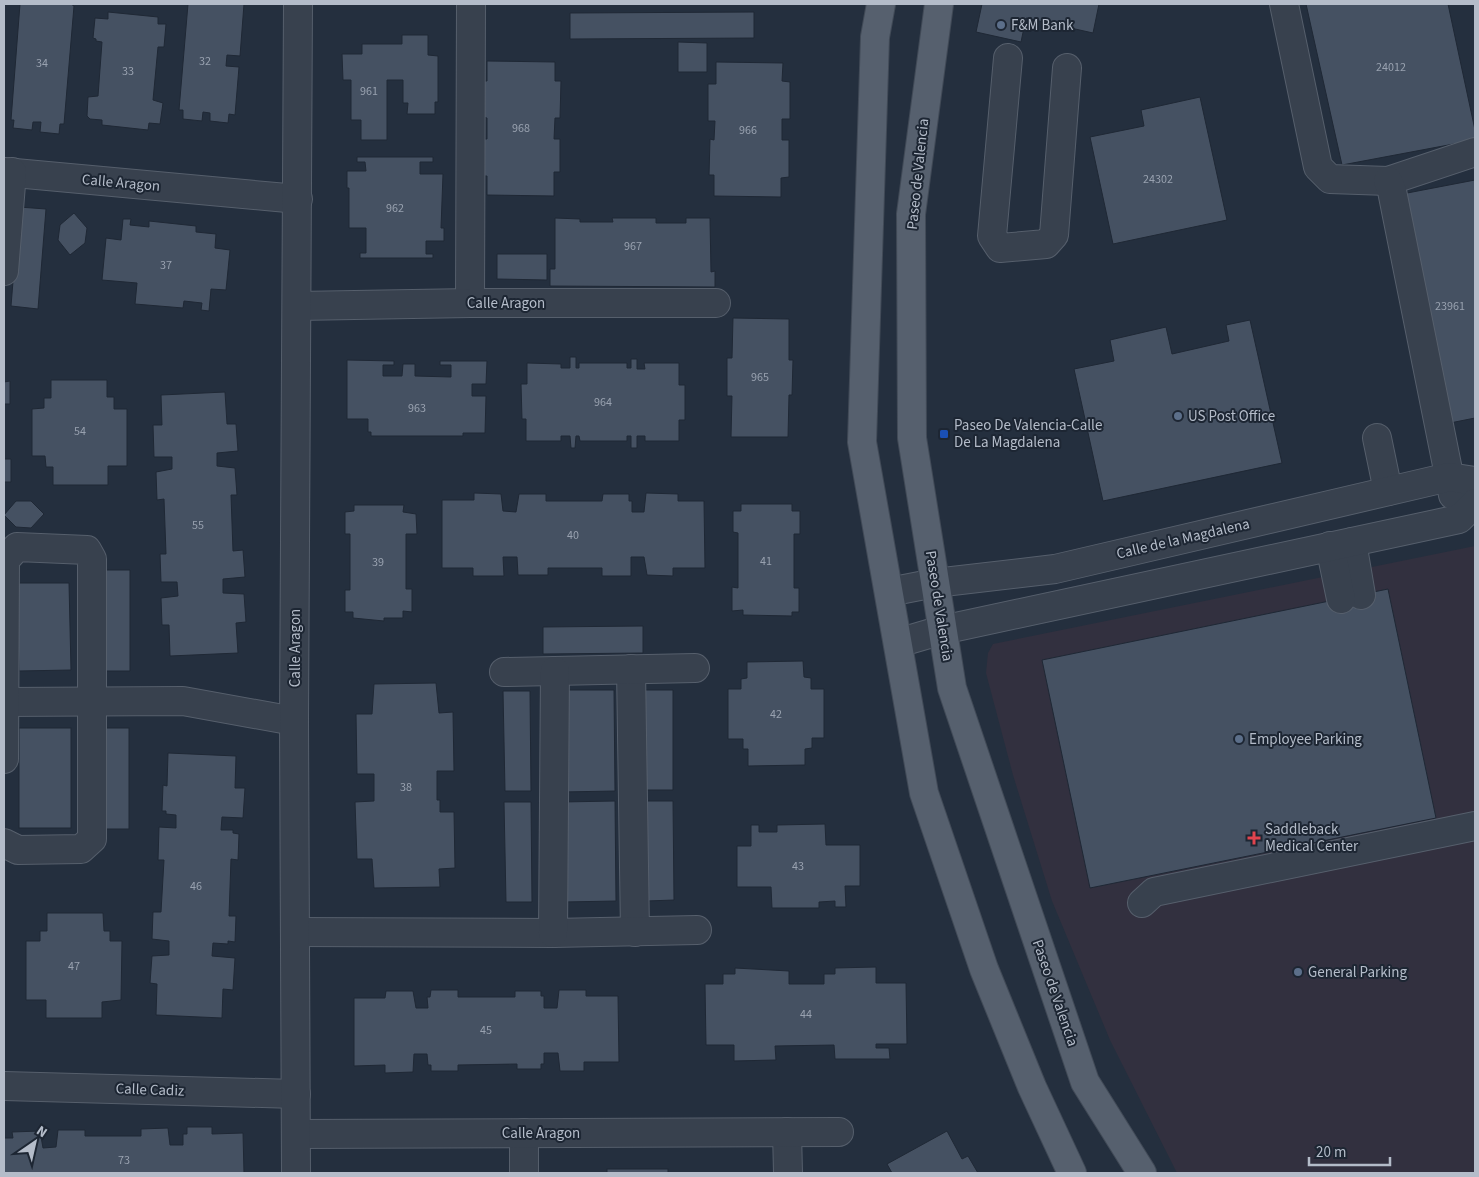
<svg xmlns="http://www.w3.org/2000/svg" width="1479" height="1177" font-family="'Source Sans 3',sans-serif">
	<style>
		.medical { fill: #32303f }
		.building { fill: #455162; stroke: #1f2835 }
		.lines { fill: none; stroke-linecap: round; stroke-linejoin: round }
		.minor-casing { stroke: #565f6c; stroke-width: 30 }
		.major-casing { stroke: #414a57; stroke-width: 30 }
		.minor { stroke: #38414e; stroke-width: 28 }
		.major { stroke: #56606e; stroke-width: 28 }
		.service-dot { fill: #5c6f8a; stroke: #1d2633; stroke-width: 2 }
		.transit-dot { fill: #1a4fb4; stroke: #1d2633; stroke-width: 2 }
		.health-dot { fill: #e0444e; stroke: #1d2633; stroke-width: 2 }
		.labels { text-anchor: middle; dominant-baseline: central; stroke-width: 4; stroke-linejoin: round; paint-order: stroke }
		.number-label { font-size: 12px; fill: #98a1af }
		.poi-label { font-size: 15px; fill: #b4bcc9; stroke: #1d2633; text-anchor: start }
		.street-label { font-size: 15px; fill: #b4bcc9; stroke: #1d2633 }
	</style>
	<rect width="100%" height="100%" fill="#242f3e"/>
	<path class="medical" d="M1475 546V1173H1177L1110 1040 1052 901 1013 775 986 673 988 653 993 644Z"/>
	<g class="building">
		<path d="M20 4H71L74 6 64 124H60L59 134 40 132 41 122H33L32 130 13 128 14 120H11Z"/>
		<path d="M188 4H244L240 56 227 55 226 66 239 67 235 115 229 114 228 123 210 121V113L203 112 202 121 183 119V110H179Z"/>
		<path d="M982 4H1099L1093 33 1026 18 1021 42 976 32Z"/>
		<path d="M1306 4H1448L1475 130V140L1342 165Z"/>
		<path d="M108 12 158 17V24H166L164 47H158L153 100 163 103 160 124 149 123 148 130 102 125V120L90 119 87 116 88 97 98 96 102 42 96 41V39L93 38 95 18 108 19Z"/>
		<path d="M754 12V38L570 39V13Z"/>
		<path d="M402 35H428V55L438 56V102H435V114H407L408 103H403V80H387V140H361V120H351V80H343L342 54H362V44H402Z"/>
		<path d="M678 42 707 43V72H678Z"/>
		<path d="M487 61 555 62V81H561L560 118H555L554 139H560V172H554V196L487 195V176H482V139H487V118L482 117V81H487Z"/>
		<path d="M716 62 783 63 782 81 790 82V119H782V140H789V177L781 178V197L714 196V175H709L710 139 714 140 715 121H708V84H716Z"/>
		<path d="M1200 97 1227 220 1113 244 1090 137 1144 126 1141 110Z"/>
		<path d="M357 157H433V162H420V174H443L441 228H444V241H426V254H433V258H360V253H366V228H349V188H347V171H366L365 162H357Z"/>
		<path d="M1475 180V418L1450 423 1402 194Z"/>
		<path d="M19 207 46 209 38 309 11 306Z"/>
		<path d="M74 213 87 228 85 243 70 255 58 240 60 225Z"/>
		<path d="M555 218 580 219V222H613L612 218H656V223H686V218H710L711 272 715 271V287L550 286V269H555Z"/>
		<path d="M123 219H131L130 225 149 227V221L196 226V232L216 234 215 248 230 250 226 290 211 289 209 311 201 310 202 303 184 301 183 308 135 304 137 283 102 280 106 238 121 240Z"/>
		<path d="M497 254H547V280L497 279Z"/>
		<path d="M733 318 789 319V360H793L792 395H789L788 437H731L732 396H727V358H732Z"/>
		<path d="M1250 320 1282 463 1103 501 1074 369 1114 361 1110 340 1166 327 1172 354 1229 341 1226 325Z"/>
		<path d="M570 357H576V368H579V363H627V368H631V359H637V369H645L644 363H679V385H685V420H679V441H645V436H637V448H631V436H627V441H580L579 436H576L575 448H571L570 436H561V441H526V419H522L521 384H527V363L561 364V368H570Z"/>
		<path d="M347 360 394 361V365H383V376H402L403 364H415V376L451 377V365H440V361H487L486 384H472V396H486L485 433H463V436H371V432H368V419H347Z"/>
		<path d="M51 380H107V397H114V409H127V466H108V485H53V467H46L45 456H32V409L44 408V398H51Z"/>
		<path d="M10 381V404H4V459H11V482H4V382Z"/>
		<path d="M225 392 227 424H236L238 451 217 453V466L235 468 237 495H231L233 551 243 550 245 577 223 579V593L244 594 246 622 236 623 238 653 170 656 169 625H162L161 598 178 596 177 582H161L160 554H166L164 499 157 500 156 472 172 469V457H154L153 425H162L161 395Z"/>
		<path d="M474 493 501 494 503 511 516 512 519 494H546V501H602L603 494H629V501H632V512H644L646 493 678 494V501H704L705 568H673V576L647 575 644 557H631V576H602V568H548V575H518L517 557H503L504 576H473V568H442V500H474Z"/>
		<path d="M16 501H31L44 514 31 528 16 527 4 515Z"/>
		<path d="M741 504H792V511H800V534H794V588H799V612H792V616L743 615V610L732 611V587L738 588V533L733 532V511H741Z"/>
		<path d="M354 505H404L403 512 416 514 417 534H406V589H412V612L403 611V618H384V621L353 618V612H345V590H350V534H345V512L354 511Z"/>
		<path d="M103 570H130V671H102Z"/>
		<path d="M17 583H69L71 670 19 671Z"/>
		<path d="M1388 589 1436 818 1090 888 1042 660Z"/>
		<path d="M643 626V653L543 654V627Z"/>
		<path d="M803 661 804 677 811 678V689H824V738H812V748L805 749V765L748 766V749H743V739H728V689H741V679L747 678V662Z"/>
		<path d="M436 683 439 713 453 712 454 771H437V800H440V812H454L455 868 439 869 440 887 374 888 372 859H357L355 802 374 801V774H357L356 714H372L374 684Z"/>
		<path d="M562 690H614L615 791 562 792Z"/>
		<path d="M645 690H673V790H646Z"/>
		<path d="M503 691H530L531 791H505Z"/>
		<rect x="19" y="728" width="52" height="100"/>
		<rect x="103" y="728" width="26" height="101"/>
		<path d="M168 753 236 756 235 788H245L243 818 222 817 221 830H233V833L239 834 238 860 231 859 229 916H236L235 942 228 941V944L213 943 212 956 235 958 233 990 223 989 222 1018 156 1015 157 984 150 983 152 956 169 955V941L152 939 153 912H161L164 860H158L159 827 176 828V815L166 814V811H162L163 785 167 786Z"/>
		<path d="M615 801 616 901 564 902 562 802Z"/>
		<path d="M646 801H673L674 900 647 901Z"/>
		<path d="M504 802H531L532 902H506Z"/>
		<path d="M825 824 826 845H860V886H845L846 907H835V901L819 902V908H772L771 887H737V846H751V825H759V832H777V825Z"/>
		<path d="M47 913H103L104 931H110V941H122L121 1000 102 1002V1018H46V1000H26V941H40V931H47Z"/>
		<path d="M876 967V983H906L907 1044H876V1048H889L890 1059H835L834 1045 775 1046 776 1060 734 1061V1045H706L705 984H723V974H735V968L789 971V984H824V974H835V968Z"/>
		<path d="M431 990H458V997H515V991H541V996H544V1008H557L559 990H586V996H618L619 1062H584V1071H560L558 1053H544V1064H541V1069H517V1064L458 1065V1071H431V1065H428L427 1054H414L413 1072 385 1073V1065L354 1066V998H385L386 991H413L416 1008H428L427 997H430Z"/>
		<path d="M187 1127H212V1134L243 1133 244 1173H4V1138H13L12 1132 40 1131 43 1148 56 1147 58 1130H85V1136H141V1129L168 1128 170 1145H183V1134H187Z"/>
		<path d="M947 1131 962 1159 968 1156 978 1173H892L887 1164Z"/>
		<rect x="607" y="1169" width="61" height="4"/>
	</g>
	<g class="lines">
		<defs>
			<g id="minor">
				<path d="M1284 4 1318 167 1330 179 1388 181 1475 152"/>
				<path d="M1008 58 992 236 1000 248 1046 244 1054 235 1067 68"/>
				<path d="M4 172 298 199"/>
				<path d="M1388 181 1392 191 1453 495"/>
				<path d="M4 271 12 172"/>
				<path d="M470 303 471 4"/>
				<path d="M297 306 470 303H716"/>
				<path d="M1377 438 1388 491"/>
				<path d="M1352 542 1361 595"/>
				<path d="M1330 546 1341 599"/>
				<path d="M889 592 935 583 1055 569 1449 477 1475 481"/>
				<path d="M898 643 942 630 1459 519 1475 503"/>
				<path d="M631 669 635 932"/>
				<path d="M504 672 695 668"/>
				<path d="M4 702 183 701 294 721"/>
				<path d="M4 759 5 560 17 547 87 550 92 559V839L81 849 18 850 4 843"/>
				<path d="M1142 903 1154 892 1475 826"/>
				<path d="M295 932 553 933 697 930"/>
				<path d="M553 933 555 671"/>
				<path d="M4 1086 296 1094"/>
				<path d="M787 1132 788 1173"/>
				<path d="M524 1133V1173"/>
				<path d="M296 1134 839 1132"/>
				<path d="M296 1173 294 721 298 4"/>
			</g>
			<g id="major">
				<path d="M881 4 875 37 862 442 924 793 984 969 1032 1087 1072 1173"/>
				<path d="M939 4 911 214 912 438 952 688 1085 1082 1142 1173"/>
			</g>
		</defs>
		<use href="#minor" class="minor-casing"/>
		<use href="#major" class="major-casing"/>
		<use href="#minor" class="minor"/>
		<use href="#major" class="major"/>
	</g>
	<g class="service-dot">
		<circle cx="1001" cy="25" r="5"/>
		<circle cx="1178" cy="416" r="5"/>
		<circle cx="1239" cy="739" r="5"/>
		<circle cx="1298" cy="972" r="5"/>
	</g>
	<rect class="transit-dot" x="939" y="429" width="10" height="10" rx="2.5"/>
	<path class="health-dot" d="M1251.5 830.5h5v5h5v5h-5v5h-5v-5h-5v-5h5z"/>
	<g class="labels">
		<g class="number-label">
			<text x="205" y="61">32</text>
			<text x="42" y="63">34</text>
			<text x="1391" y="67">24012</text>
			<text x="128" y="71">33</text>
			<text x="369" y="91">961</text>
			<text x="521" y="128">968</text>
			<text x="748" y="130">966</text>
			<text x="1158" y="179">24302</text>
			<text x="395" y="208">962</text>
			<text x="633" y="246">967</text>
			<text x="166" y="265">37</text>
			<text x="1450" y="306">23961</text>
			<text x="760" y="377">965</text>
			<text x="603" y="402">964</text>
			<text x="417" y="408">963</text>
			<text x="80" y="431">54</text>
			<text x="198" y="525">55</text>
			<text x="573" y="535">40</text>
			<text x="766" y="561">41</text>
			<text x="378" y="562">39</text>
			<text x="776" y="714">42</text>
			<text x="406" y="787">38</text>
			<text x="798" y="866">43</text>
			<text x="196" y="886">46</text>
			<text x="74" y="966">47</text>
			<text x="806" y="1014">44</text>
			<text x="486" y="1030">45</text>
			<text x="124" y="1160">73</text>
		</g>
		<g class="poi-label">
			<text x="1011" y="25">F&amp;M Bank</text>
			<text x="1188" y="416">US Post Office</text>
			<text x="954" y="425">Paseo De Valencia-Calle<tspan x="954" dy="17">De La Magdalena</tspan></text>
			<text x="1249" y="739">Employee Parking</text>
			<text x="1265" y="829">Saddleback<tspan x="1265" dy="17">Medical Center</tspan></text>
			<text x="1308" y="972">General Parking</text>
		</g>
		<g class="street-label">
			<text transform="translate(918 174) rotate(-84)">Paseo de Valencia</text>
			<text transform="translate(121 183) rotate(5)">Calle Aragon</text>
			<text x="506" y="303">Calle Aragon</text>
			<text transform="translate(1183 539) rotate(-13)">Calle de la Magdalena</text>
			<text transform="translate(939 606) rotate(81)">Paseo de Valencia</text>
			<text transform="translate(295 648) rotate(-90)">Calle Aragon</text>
			<text transform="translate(1055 993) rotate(71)">Paseo de Valencia</text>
			<text transform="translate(150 1090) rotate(2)">Calle Cadiz</text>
			<text x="541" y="1133">Calle Aragon</text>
		</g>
	</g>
	<rect width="1479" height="1177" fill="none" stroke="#b4bcc9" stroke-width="10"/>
	<g transform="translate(35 1142) rotate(34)" stroke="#1d2633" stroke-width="4" paint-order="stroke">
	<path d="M0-4L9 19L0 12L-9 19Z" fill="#b4bcc9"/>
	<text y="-8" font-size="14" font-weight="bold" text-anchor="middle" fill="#b4bcc9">N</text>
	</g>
	<path d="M1309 1157v8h81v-8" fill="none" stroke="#b4bcc9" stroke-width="2.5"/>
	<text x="1316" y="1157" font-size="15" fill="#b4bcc9" stroke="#1d2633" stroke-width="4" paint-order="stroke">20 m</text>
</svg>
